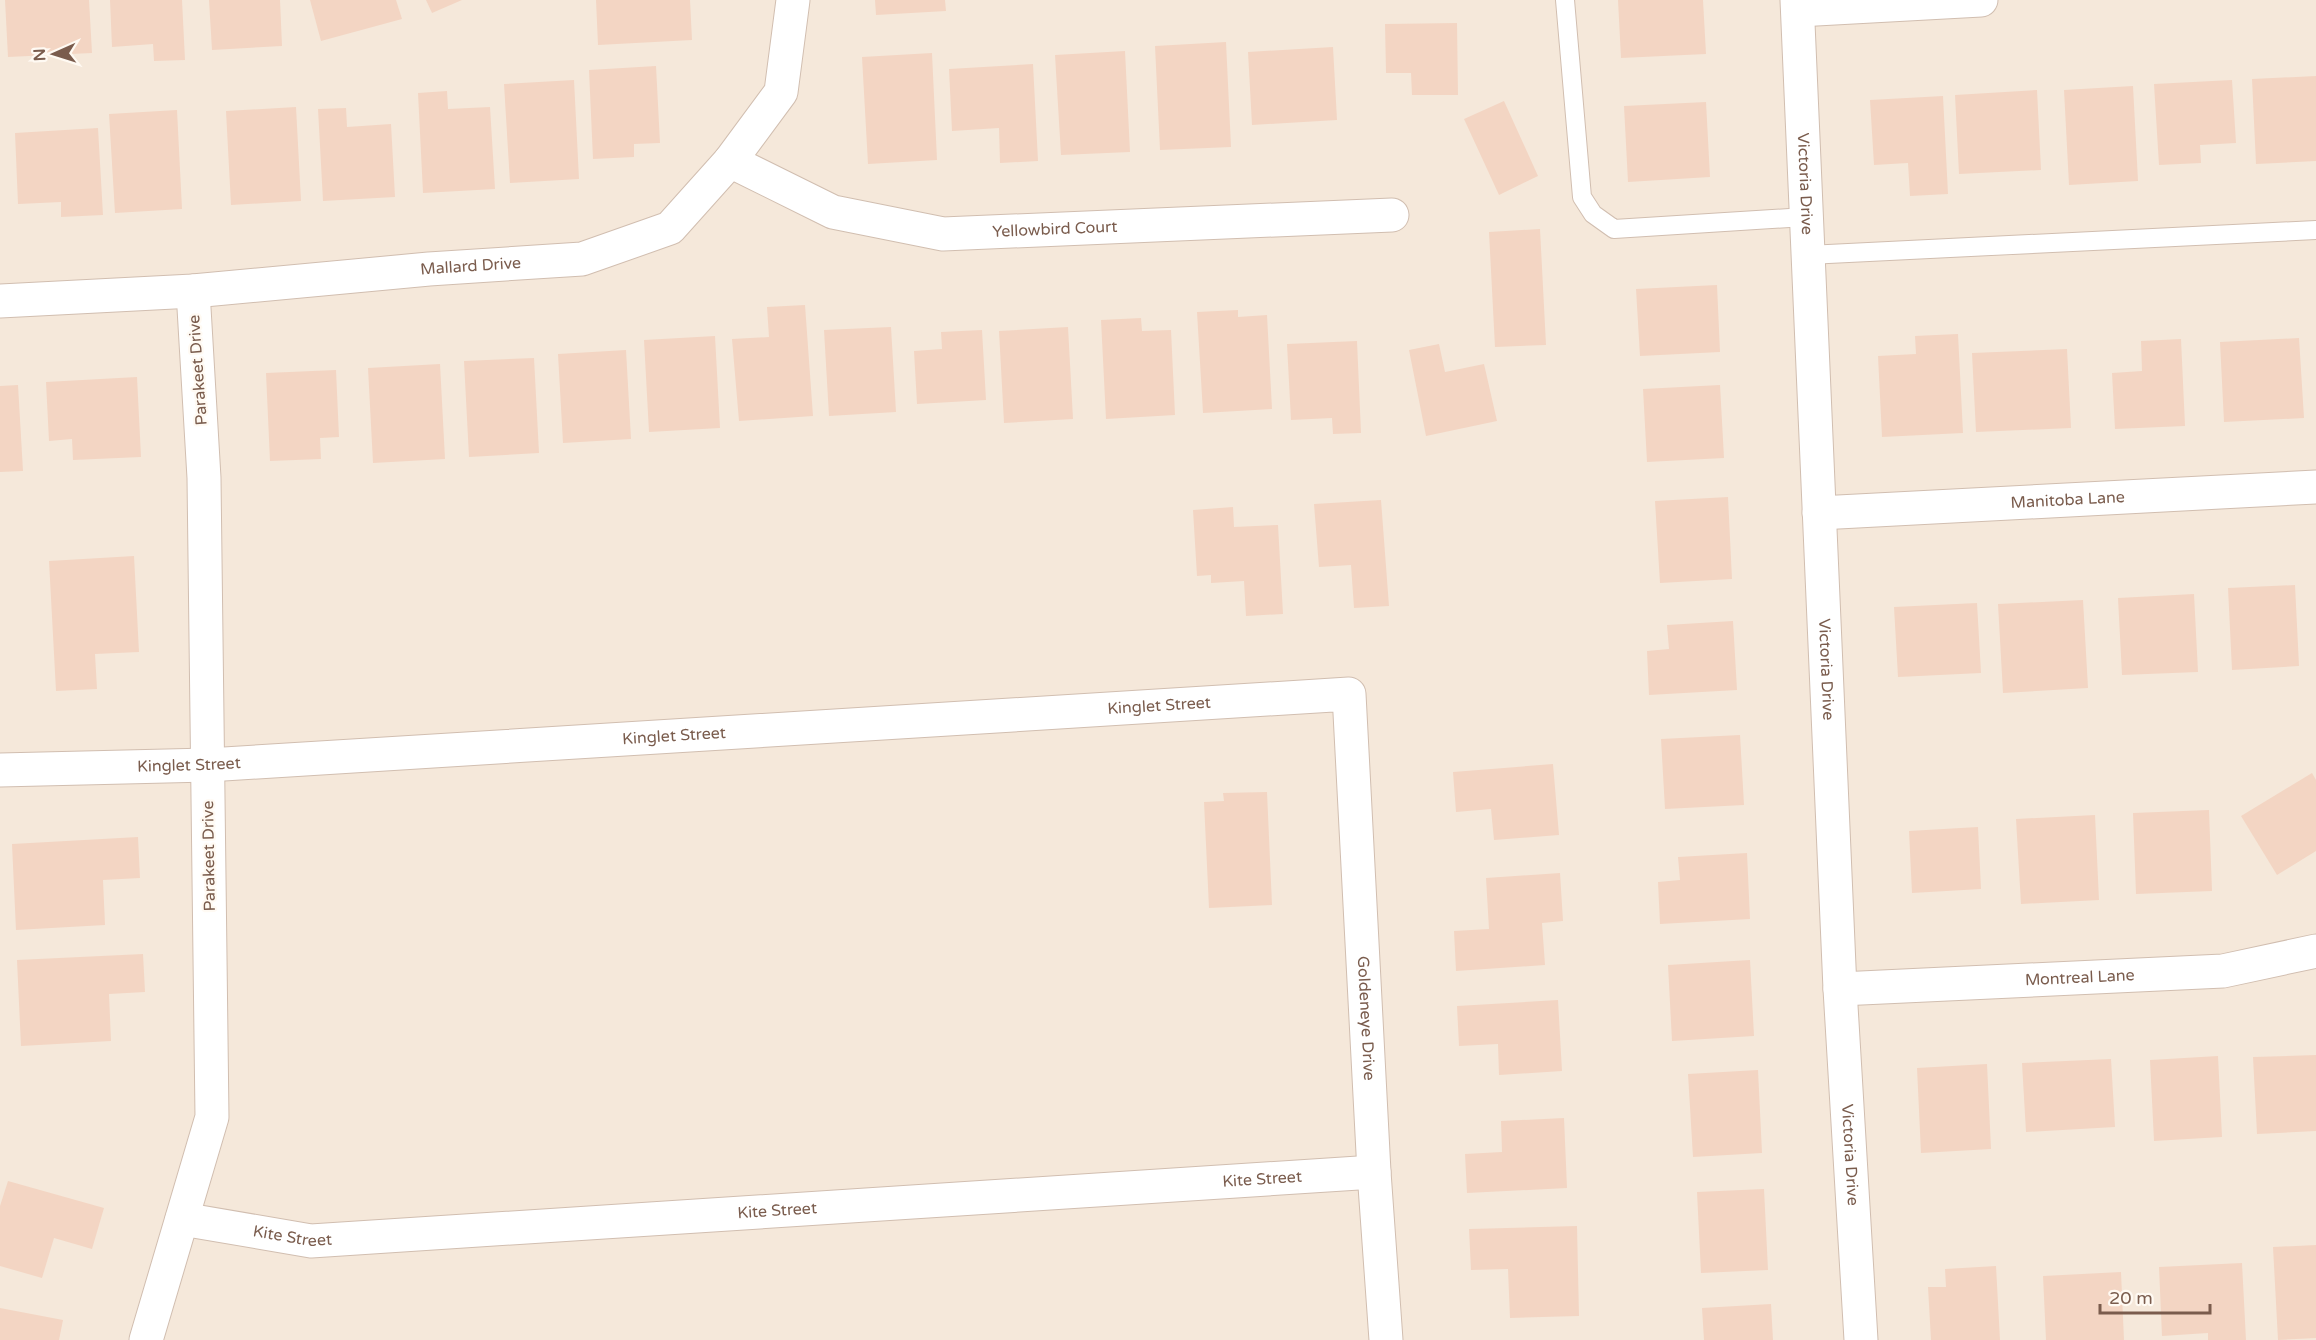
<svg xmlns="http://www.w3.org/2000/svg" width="2316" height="1340" font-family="'Varela Round',sans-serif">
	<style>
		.residential { fill: #f5e8da }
		.building { fill: #f3d5c3 }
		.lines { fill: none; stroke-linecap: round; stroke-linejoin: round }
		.lane-casing { stroke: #d1beb0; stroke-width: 20 }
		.street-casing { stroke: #d1beb0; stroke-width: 35 }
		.lane { stroke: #fff; stroke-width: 18 }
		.street { stroke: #fff; stroke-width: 33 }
		.labels { text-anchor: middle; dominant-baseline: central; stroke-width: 4.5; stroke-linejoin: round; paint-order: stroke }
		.street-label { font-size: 16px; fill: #7a5c4d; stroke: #fffaf3 }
	</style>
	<rect width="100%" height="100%" fill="#fdf6ec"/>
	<rect class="residential" x="0" y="0" width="2316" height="1340"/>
	<g class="building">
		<path d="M5 0H89L92 53 8 57Z"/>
		<path d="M110 0H182L185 60 154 61 153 44 112 47Z"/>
		<path d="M209 0H280L282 46 212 50Z"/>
		<path d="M310 0H396L402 19 321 41Z"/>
		<path d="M426 0H462L432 13Z"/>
		<path d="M596 0H690L692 40 598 45Z"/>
		<path d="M875 0H945L946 11 876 15Z"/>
		<path d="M1618 0H1703L1706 54 1621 58Z"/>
		<path d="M1457 23 1458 95H1412L1411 73H1386L1385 24Z"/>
		<path d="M1226 42 1231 147 1160 150 1155 46Z"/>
		<path d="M1333 47 1337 120 1252 125 1248 52Z"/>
		<path d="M1125 51 1130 152 1061 155 1055 55Z"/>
		<path d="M932 53 937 160 868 164 862 57Z"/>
		<path d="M1033 64 1038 161 1000 163 999 128 952 131 949 69Z"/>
		<path d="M656 66 660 143 634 144V157L593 159 589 70Z"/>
		<path d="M2316 76V161L2256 164 2252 79Z"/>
		<path d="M574 80 579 179 510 183 504 84Z"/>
		<path d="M2232 80 2236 143 2200 145 2201 163 2159 165 2154 84Z"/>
		<path d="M2133 86 2138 181 2069 185 2064 90Z"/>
		<path d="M2037 90 2041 170 1959 174 1955 95Z"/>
		<path d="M447 91 448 109 490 107 495 189 423 193 418 93Z"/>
		<path d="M1943 96 1948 194 1910 196 1908 163 1874 165 1870 100Z"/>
		<path d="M1504 101 1538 176 1499 195 1464 119Z"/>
		<path d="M1706 102 1710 177 1628 182 1624 106Z"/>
		<path d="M296 107 301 201 231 205 226 111Z"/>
		<path d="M346 108 347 127 391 124 395 197 323 201 318 109Z"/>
		<path d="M177 110 182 209 115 213 109 114Z"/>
		<path d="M98 128 103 215 61 217V202L18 204 15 133Z"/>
		<path d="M1540 229 1546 345 1495 347 1489 232Z"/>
		<path d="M1717 285 1720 352 1640 356 1636 289Z"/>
		<path d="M805 305 813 416 739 421 732 339 769 337 767 307Z"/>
		<path d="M1238 310V317L1267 315 1272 409 1203 413 1197 312Z"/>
		<path d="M1141 318 1142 331 1171 330 1175 415 1106 419 1101 320Z"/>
		<path d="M891 327 896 412 829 416 824 330Z"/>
		<path d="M1068 327 1073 419 1004 423 999 331Z"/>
		<path d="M982 330 986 400 917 404 914 351 942 349 941 332Z"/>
		<path d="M1958 334 1963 433 1882 437 1878 356 1916 354 1915 336Z"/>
		<path d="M715 336 720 428 649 432 644 340Z"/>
		<path d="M2299 338 2304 418 2224 422 2220 342Z"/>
		<path d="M2181 339 2185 426 2115 429 2112 373 2142 371 2141 341Z"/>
		<path d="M1357 341 1361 433 1333 434 1332 418 1291 420 1287 344Z"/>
		<path d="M1439 344 1445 372 1484 364 1497 421 1426 436 1409 350Z"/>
		<path d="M2067 349 2071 428 1976 432 1972 353Z"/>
		<path d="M626 350 631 439 563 443 558 354Z"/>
		<path d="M534 358 539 453 469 457 464 361Z"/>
		<path d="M440 364 445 459 373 463 368 368Z"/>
		<path d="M336 370 339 437 320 438 321 459 270 461 266 373Z"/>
		<path d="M137 377 141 457 73 460 72 439 49 441 46 382Z"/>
		<path d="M18 385 23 471 0 472V386Z"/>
		<path d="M1720 385 1724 458 1647 462 1643 389Z"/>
		<path d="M1728 497 1732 579 1660 583 1655 501Z"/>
		<path d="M1381 500 1389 606 1354 608 1351 565 1319 567 1314 504Z"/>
		<path d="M1233 507 1234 527 1278 525 1283 614 1246 616 1244 581 1211 583V575L1197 576 1193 510Z"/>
		<path d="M134 556 139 652 95 654 97 689 56 691 49 561Z"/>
		<path d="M2295 585 2299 666 2232 670 2228 588Z"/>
		<path d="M2194 594 2198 672 2122 675 2118 598Z"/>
		<path d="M2083 600 2088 688 2003 693 1998 604Z"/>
		<path d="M1977 603 1981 673 1898 677 1894 607Z"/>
		<path d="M1733 621 1737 690 1649 695 1647 651 1669 649 1667 625Z"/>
		<path d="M1740 735 1744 805 1665 809 1661 739Z"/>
		<path d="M1553 764 1559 835 1494 840 1491 809 1456 812 1453 772Z"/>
		<path d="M2312 773 2316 780V851L2277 875 2241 816Z"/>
		<path d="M1267 792 1272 905 1209 908 1204 802 1224 801 1223 793Z"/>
		<path d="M2209 810 2212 891 2136 894 2133 813Z"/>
		<path d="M2095 815 2099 900 2021 904 2016 819Z"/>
		<path d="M1978 827 1981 889 1912 893 1909 831Z"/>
		<path d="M138 837 140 878 103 880 105 925 16 930 12 844Z"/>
		<path d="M1747 853 1750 919 1660 924 1658 882 1680 880 1678 857Z"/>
		<path d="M1560 873 1563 921 1542 923 1545 965 1456 971 1454 931 1489 929 1486 878Z"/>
		<path d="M143 954 145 992 109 994 111 1041 21 1046 17 960Z"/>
		<path d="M1750 960 1754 1036 1672 1041 1668 965Z"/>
		<path d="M1558 1000 1562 1071 1499 1075 1498 1044 1459 1046 1457 1006Z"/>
		<path d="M2316 1055V1131L2257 1134 2253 1057Z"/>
		<path d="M2218 1056 2222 1137 2154 1141 2150 1060Z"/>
		<path d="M2111 1059 2115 1127 2026 1132 2022 1063Z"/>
		<path d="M1987 1064 1991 1149 1921 1153 1917 1068Z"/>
		<path d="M1758 1070 1762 1153 1693 1157 1688 1074Z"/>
		<path d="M1564 1118 1567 1188 1467 1193 1465 1154 1502 1152 1501 1121Z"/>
		<path d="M8 1181 104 1208 92 1249 54 1238 42 1278 0 1266V1206Z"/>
		<path d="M1764 1189 1768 1270 1701 1273 1697 1192Z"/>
		<path d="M1577 1226 1579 1316 1510 1318 1508 1269 1471 1270 1469 1229Z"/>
		<path d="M2316 1245V1338L2278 1340 2273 1247Z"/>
		<path d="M2242 1263 2246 1340H2208V1333L2162 1336 2159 1267Z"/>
		<path d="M1996 1266 2000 1340H1931L1928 1287H1946L1945 1269Z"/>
		<path d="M2121 1272 2124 1340H2046L2043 1276Z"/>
		<path d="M1771 1304 1773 1340H1704L1702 1308Z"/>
		<path d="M0 1308 63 1320 59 1340H0Z"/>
	</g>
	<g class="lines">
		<defs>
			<g id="lane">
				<path d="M1565 0 1582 197 1593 214 1614 229 1805 217"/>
				<path d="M1808 255 2316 230"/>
			</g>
			<g id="street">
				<path id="s1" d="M1797 0 1840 989 1861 1340"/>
				<path d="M1798 10 1981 0"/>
				<path id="s2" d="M730 161 833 212 943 234 1392 215"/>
				<path id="s3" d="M0 301 193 291 429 269 582 259 670 228 730 161 781 92 793 0"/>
				<path id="s4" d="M1819 513 2316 487"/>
				<path id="s5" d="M0 770 208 765 1349 694 1374 1172 1386 1340"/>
				<path id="s6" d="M1840 989 2223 971 2316 951"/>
				<path id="s7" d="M182 1219 311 1241 1374 1172"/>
				<path d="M146 1340 212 1117 204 478 193 291"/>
			</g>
		</defs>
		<use href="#lane" class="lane-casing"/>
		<use href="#street" class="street-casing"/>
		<use href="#lane" class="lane"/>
		<use href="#street" class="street"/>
	</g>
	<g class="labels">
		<g class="street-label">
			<text stroke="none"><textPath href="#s1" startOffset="184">Victoria Drive</textPath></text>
			<text stroke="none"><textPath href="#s2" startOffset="339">Yellowbird Court</textPath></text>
			<text stroke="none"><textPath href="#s3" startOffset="472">Mallard Drive</textPath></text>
			<text transform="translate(198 370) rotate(-94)">Parakeet Drive</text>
			<text stroke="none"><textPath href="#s4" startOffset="249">Manitoba Lane</textPath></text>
			<text stroke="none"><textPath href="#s1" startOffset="670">Victoria Drive</textPath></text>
			<text stroke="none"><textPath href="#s5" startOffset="1161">Kinglet Street</textPath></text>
			<text stroke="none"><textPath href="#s5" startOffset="675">Kinglet Street</textPath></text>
			<text stroke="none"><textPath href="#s5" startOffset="189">Kinglet Street</textPath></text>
			<text transform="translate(209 856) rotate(-91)">Parakeet Drive</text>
			<text stroke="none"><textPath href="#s6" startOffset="240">Montreal Lane</textPath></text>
			<text stroke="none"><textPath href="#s5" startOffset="1676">Goldeneye Drive</textPath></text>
			<text stroke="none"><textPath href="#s1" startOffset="1156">Victoria Drive</textPath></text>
			<text stroke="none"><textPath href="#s7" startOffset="1084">Kite Street</textPath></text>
			<text stroke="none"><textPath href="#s7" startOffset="598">Kite Street</textPath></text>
			<text stroke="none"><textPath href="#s7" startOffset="112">Kite Street</textPath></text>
		</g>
	</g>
	<g transform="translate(54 54) rotate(267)" stroke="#fffaf3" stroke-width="4.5" paint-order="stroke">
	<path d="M0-4.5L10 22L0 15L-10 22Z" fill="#7a5c4d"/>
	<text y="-9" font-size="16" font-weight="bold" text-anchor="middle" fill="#7a5c4d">N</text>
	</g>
	<path d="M2100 1304v9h110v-9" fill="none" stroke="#7a5c4d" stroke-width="3"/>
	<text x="2109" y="1304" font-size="18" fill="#7a5c4d" stroke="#fffaf3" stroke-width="4.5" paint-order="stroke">20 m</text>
</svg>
